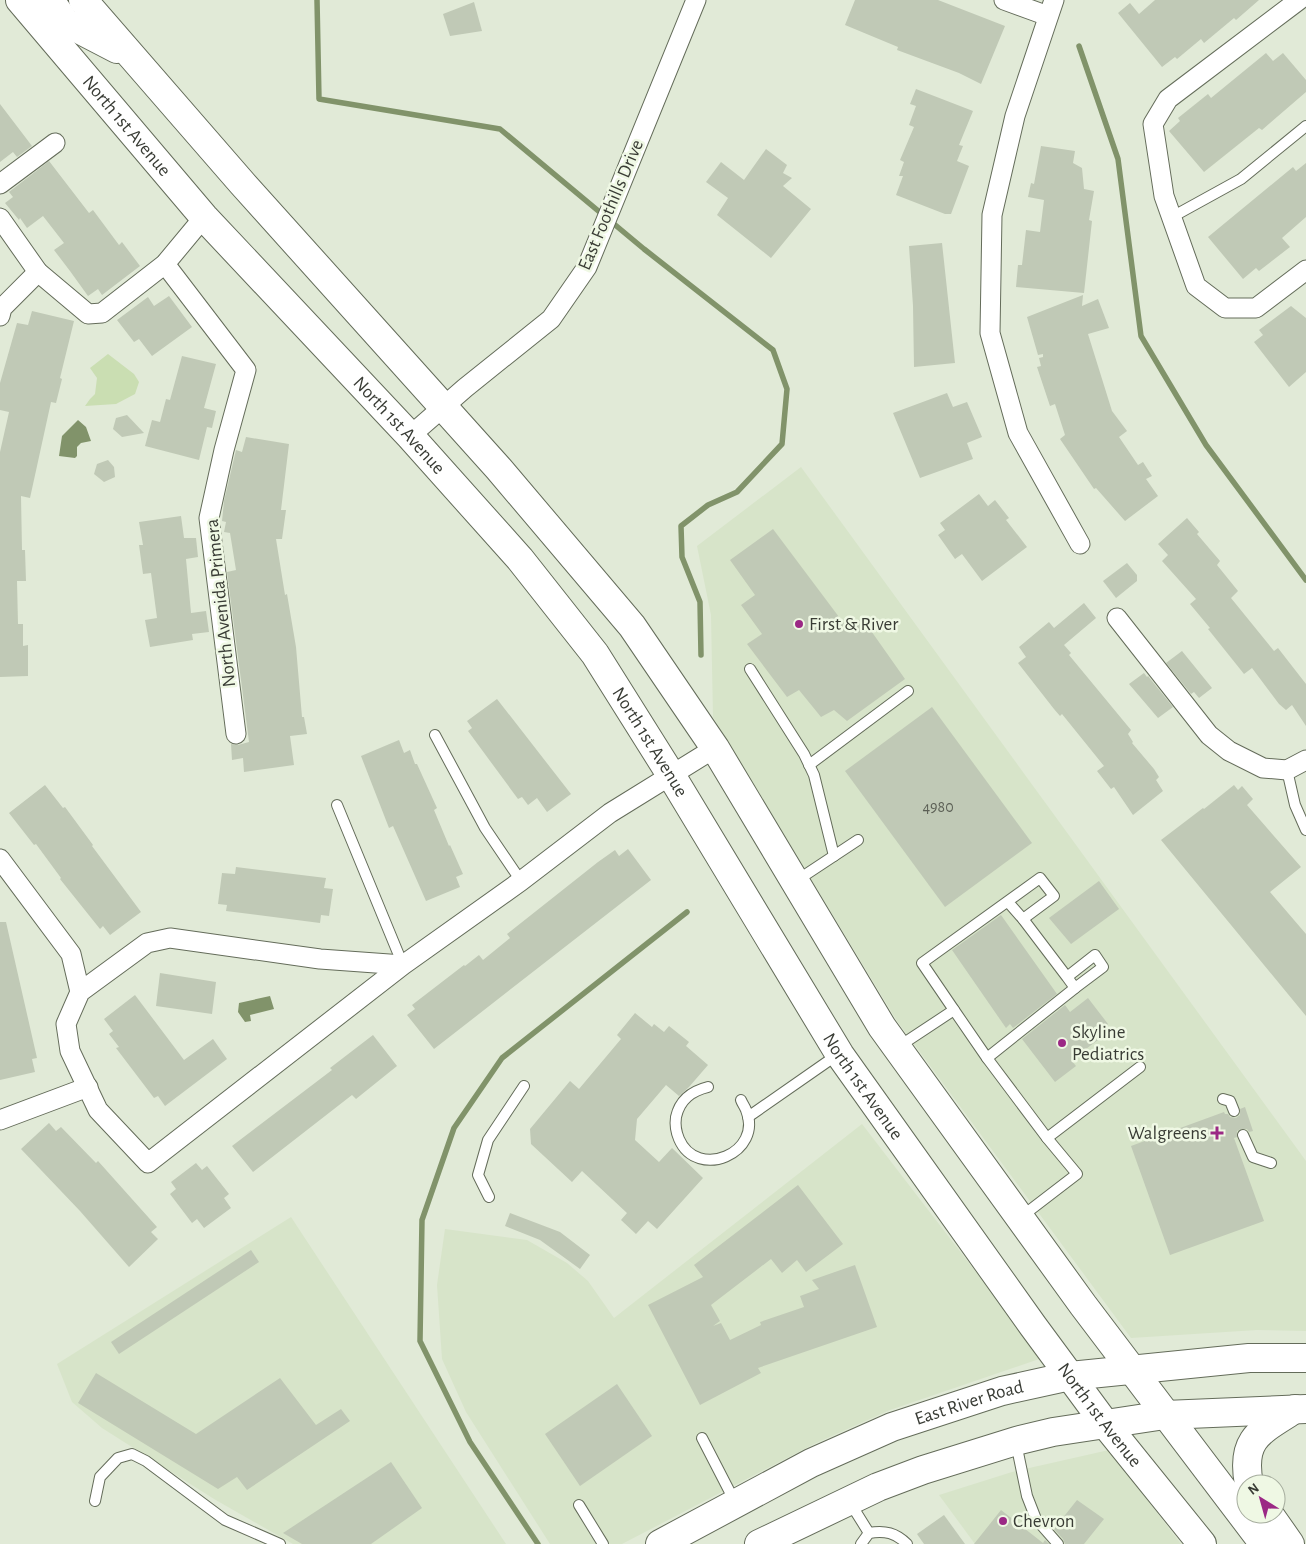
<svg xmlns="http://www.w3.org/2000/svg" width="1306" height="1544" font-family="'Alegreya Sans',sans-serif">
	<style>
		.built { fill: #d7e4c9 }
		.green { fill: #cadeb2 }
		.water { fill: #81936a }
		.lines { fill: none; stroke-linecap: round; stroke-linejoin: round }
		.stream { stroke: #81936a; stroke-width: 5.5 }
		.building { fill: #c0c9b6 }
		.lane-casing { stroke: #646c5a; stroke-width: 12 }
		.street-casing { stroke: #646c5a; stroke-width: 21 }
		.secondary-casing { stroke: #646c5a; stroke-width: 30 }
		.primary-casing { stroke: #646c5a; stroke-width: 30 }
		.lane { stroke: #fff; stroke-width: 10 }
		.street { stroke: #fff; stroke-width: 19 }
		.secondary { stroke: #fff; stroke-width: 28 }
		.primary { stroke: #fff; stroke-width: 28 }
		.poi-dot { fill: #9b2885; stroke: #eff8e4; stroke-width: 2 }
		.labels { text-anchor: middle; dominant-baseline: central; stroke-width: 5; stroke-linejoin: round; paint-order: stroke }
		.number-label { font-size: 16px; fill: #5b5f55 }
		.street-label { font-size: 19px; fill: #393c35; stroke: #eff8e4 }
		.poi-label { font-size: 19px; fill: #393c35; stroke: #eff8e4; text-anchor: start }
	</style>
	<rect width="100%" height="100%" fill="#e1ead7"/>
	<g class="built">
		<path d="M801 467 1306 1161V1331L1257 1330 1131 1338 897 1021 713 717 711 615 697 546Z"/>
		<path d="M862 1124 1042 1358 890 1410 814 1444 622 1544H550L466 1412 442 1359 437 1285 445 1229 527 1240 567 1263 588 1281 614 1318Z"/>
		<path d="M291 1217 506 1544H293L214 1499 102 1428 72 1402 57 1364Z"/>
		<path d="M1109 1450 1181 1544H975L939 1495 1012 1472Z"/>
	</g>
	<path class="green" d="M108 354 134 374 139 382 135 394 116 404 85 406 90 399 95 394 97 378 90 368Z"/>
	<g class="water">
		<path d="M78 420 86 427 91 441 81 443 77 447V456L75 458 59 456 62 436Z"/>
		<path d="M270 996 274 1009 250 1015 251 1021 245 1022 238 1012 239 1003Z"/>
	</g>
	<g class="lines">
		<g class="stream">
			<path d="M317 0 319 99 500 129 644 249 773 350 787 389 782 444 737 492 708 505 681 526 682 557 700 602 701 655"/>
			<path d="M1079 46 1118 159 1141 336 1206 445 1306 580"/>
			<path d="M538 1544 470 1442 420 1341 422 1220 454 1128 502 1058 687 912"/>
		</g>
	</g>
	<g class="building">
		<path d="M855 0H938L1005 26 981 84 959 73 897 50 898 47 845 25Z"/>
		<path d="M1155 0H1259L1236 20 1234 18 1204 43 1201 39 1177 59 1175 57 1162 67 1118 13 1130 3 1139 14Z"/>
		<path d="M474 2 482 31 450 36 443 14Z"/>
		<path d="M1266 53 1273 61 1283 53 1306 80V92L1262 130 1259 128 1204 172 1169 131 1180 121 1178 118 1208 94 1211 98Z"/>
		<path d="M916 89 973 111 959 145 963 146 957 161 969 166 951 214H945L896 195 903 176H899L904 162 900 160 914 127 909 125 916 106 910 104Z"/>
		<path d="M0 104 32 146 17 157 13 152 0 162Z"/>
		<path d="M1041 146 1075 151 1073 163 1082 168 1084 189 1094 191 1089 220 1092 221 1084 293 1016 287 1018 265H1022L1026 230 1040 232 1044 200 1028 197 1031 183 1034 184Z"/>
		<path d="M766 149 787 165 783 173 792 178 783 186 811 209 771 258 717 215 728 198 706 182 721 162 744 180Z"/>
		<path d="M49 161 89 213 93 210 119 245 122 242 140 266 102 295 98 289 88 296 70 271 54 250 64 243 43 216 27 228 20 218 19 220 5 203 13 197 9 192Z"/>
		<path d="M1306 163V217L1282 238 1290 247 1259 271 1256 268 1243 279 1208 237 1293 167 1296 171Z"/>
		<path d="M942 243 955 363 914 367 913 306 909 246Z"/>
		<path d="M1083 295 1082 306 1098 299 1109 328 1088 334 1112 411 1127 431 1119 437 1138 465 1143 462 1152 476 1146 479 1158 496 1125 521 1096 488 1094 489 1060 439 1065 435 1055 404 1050 406 1037 367 1041 366 1039 358 1043 357V354L1038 355 1027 317Z"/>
		<path d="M169 296 192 327 152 356 139 339 134 342 117 320 148 297 154 306Z"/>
		<path d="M1291 306 1306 318V372L1289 387 1254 342 1263 335 1259 330Z"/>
		<path d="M32 311 74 321 60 378 62 379 56 403 51 402 30 498 21 496 22 550H25L26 581H17L18 624H23V646L28 645V676L0 677V452L9 412 0 410V383L17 323 28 325Z"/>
		<path d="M182 356 216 364 204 408 216 411 212 428 207 427 199 460 145 446 152 420 160 422 166 399 170 400Z"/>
		<path d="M947 393 953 407 967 402 982 437 967 443 973 459 920 478 893 413Z"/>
		<path d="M127 415 144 433 122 437 113 429 116 418Z"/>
		<path d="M246 437 289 444 281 510H286L282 539H276L285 595 287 594 296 647 302 717H304L307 734 290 736 294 765 244 772 243 758 232 760 231 744 238 745 249 742 227 572 236 570 230 533 224 532 226 522 222 521 224 501 236 450 242 452Z"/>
		<path d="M108 460 114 467 115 477 104 482 94 474 97 464Z"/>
		<path d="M979 494 988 506 995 500 1009 518 1006 520 1027 547 982 581 962 554 955 559 938 535 945 530 940 523Z"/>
		<path d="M181 516 184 538H196L198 557 186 559 191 613 206 611 209 632 192 634 193 640 150 647 145 620 157 618 151 573 143 574 139 545H143L139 522Z"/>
		<path d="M1187 518 1199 532 1197 534 1220 561 1217 565 1238 591 1231 598 1274 651 1278 648 1306 684V726L1292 705 1286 710 1279 704 1252 668 1244 674 1208 629 1210 628 1190 604 1196 599 1162 561 1168 555 1158 544Z"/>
		<path d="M773 529 848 629 862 618 905 679 847 721 834 710 821 717 799 690 787 697 747 644 762 634 741 605 755 595 730 560Z"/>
		<path d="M1127 563 1137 575V581L1116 598 1103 581Z"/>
		<path d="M1084 603 1096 618 1064 645 1071 653 1069 655 1131 730 1128 734 1133 742 1132 743 1154 769 1159 777 1156 780 1163 791 1133 815 1114 787 1111 789 1097 771 1104 766 1062 714 1060 716 1054 709 1018 663 1026 657 1019 647 1049 622 1054 628Z"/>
		<path d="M1182 651 1212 688 1199 698 1194 692 1191 694 1166 663Z"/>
		<path d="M1144 673 1147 677 1148 676 1173 707 1158 718 1129 684Z"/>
		<path d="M497 699 571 794 547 812 537 798 528 805 522 797 518 799 468 731 472 728 467 721Z"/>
		<path d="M932 707 1032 843 945 907 845 771Z"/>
		<path d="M399 740 404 753 410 750 415 764H417L437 808 434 810 449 846 450 845 463 874 456 877 460 887 426 901 393 826 389 828 361 756Z"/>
		<path d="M45 785 63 808 65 807 93 845 92 846 141 912 110 935 103 926 100 929 60 879 61 878 36 844 34 845 9 813Z"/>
		<path d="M1234 785 1238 790 1242 786 1253 799 1247 805 1301 867 1270 892 1306 934V1016L1161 840 1203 808 1204 809Z"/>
		<path d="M628 849 651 880 434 1049 407 1015 415 1009 412 1005 464 965 465 966 479 955 483 960 510 938 507 934 598 862 615 850 619 856Z"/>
		<path d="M236 867 326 878 324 888 333 889 329 916 321 915 320 923 226 911 227 905 218 904 222 873 235 874Z"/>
		<path d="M1099 881 1119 909 1071 944 1049 918Z"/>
		<path d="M1001 915 1057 994 1013 1028 1010 1024 1006 1028 952 950Z"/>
		<path d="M0 922H6L37 1058 32 1059 35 1072 0 1080Z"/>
		<path d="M160 973 216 982 212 1014 156 1006Z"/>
		<path d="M135 995 184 1060 213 1039 227 1059 165 1106 158 1096 154 1098 116 1048 119 1047 109 1034 113 1031 104 1019Z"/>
		<path d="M1088 998 1108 1024 1094 1035 1098 1040 1071 1060 1076 1066 1055 1082 1022 1039 1065 1005 1070 1012Z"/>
		<path d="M635 1013 652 1027 654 1024 664 1032 669 1026 689 1042 686 1046 708 1065 689 1087 679 1096 666 1085 637 1119 635 1140 659 1162 672 1148 703 1178 657 1229 648 1221 636 1234 621 1220 627 1213 582 1171 572 1182 531 1144 530 1129 570 1081 579 1089 621 1039 617 1035Z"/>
		<path d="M373 1035 397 1066 356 1099 352 1095 253 1172 232 1146 332 1070 330 1068Z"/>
		<path d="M1245 1107 1253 1131 1249 1132 1247 1129H1241L1237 1131V1137L1234 1138 1264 1221 1170 1255 1131 1146 1224 1112 1225 1114H1228L1230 1117 1236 1118 1240 1115V1109Z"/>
		<path d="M49 1123 56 1131 61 1127 96 1163 98 1161 157 1227 151 1232 158 1239 129 1267 80 1211 21 1149Z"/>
		<path d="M196 1163 202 1170 207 1166 229 1194 224 1198 231 1208 204 1228 197 1219 192 1223 170 1194 176 1189 171 1182Z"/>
		<path d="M798 1185 843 1244 806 1272 797 1260 782 1273 771 1259 711 1305 720 1321 713 1326 721 1323 730 1340 761 1325 760 1322 804 1307 800 1296 819 1289 812 1280 855 1265 877 1327 758 1368 761 1373 700 1405 648 1305 703 1277 694 1265Z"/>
		<path d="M510 1213 560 1232 590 1255 580 1269 540 1240 505 1226Z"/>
		<path d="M251 1250 259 1262 119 1354 111 1342Z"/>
		<path d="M96 1373 196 1434 280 1378 316 1425 341 1409 350 1421 247 1490 237 1477 218 1489 78 1403Z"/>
		<path d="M617 1384 652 1436 580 1486 545 1434Z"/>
		<path d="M391 1462 422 1508 371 1544H302L283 1533Z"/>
		<path d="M1077 1500 1104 1519 1084 1544H1065L1063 1539 1054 1529Z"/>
		<path d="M1001 1510 1043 1543 1045 1540 1049 1544H974Z"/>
		<path d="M944 1515 965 1544H924L917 1534Z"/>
	</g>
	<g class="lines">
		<defs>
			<g id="lane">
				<path d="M1172 217 1241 179 1306 126"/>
				<path d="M750 669 804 754 814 775 834 856"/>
				<path d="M435 735 485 828 521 881"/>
				<path d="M809 765 908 691"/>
				<path d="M1287 770 1295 805 1306 830"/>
				<path d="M337 805 403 965"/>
				<path d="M796 881 858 840"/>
				<path d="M1023 919 1067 977 1095 955 1103 967 1075 988 1067 977"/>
				<path d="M954 1010 987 1058 1075 988"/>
				<path d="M898 1047 954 1010 922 963 1040 878 1054 896 1023 919 1008 902"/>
				<path d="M987 1058 1047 1138 1140 1067"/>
				<path d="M708 1087C692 1091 680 1099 676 1117 675 1124 676 1132 679 1139 697 1181 764 1153 746 1110 745 1107 742 1103 741 1100"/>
				<path d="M1223 1099 1230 1101 1234 1111"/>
				<path d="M748 1117 837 1055"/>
				<path d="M1243 1135 1253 1157 1271 1163"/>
				<path d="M489 1197 478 1175 488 1140 524 1086"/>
				<path d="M1021 1217 1077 1174 1047 1138"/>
				<path d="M702 1438 735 1502"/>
				<path d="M1016 1443 1027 1496 1036 1519 1058 1544"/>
				<path d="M95 1501 100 1477 118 1458 132 1454 146 1461 225 1520 280 1544"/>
				<path d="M849 1501 869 1533"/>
				<path d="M579 1505 603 1544"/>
				<path d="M861 1544 869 1533C885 1530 896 1533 907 1544"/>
			</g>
			<g id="street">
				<path d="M1004 0 1048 16"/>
				<path d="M1054 0 1015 116 992 215 990 333 1018 433 1080 544"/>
				<path d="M1299 0 1168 99 1153 124 1164 196 1196 286 1225 308H1256L1306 270"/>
				<path d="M0 184 55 143"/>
				<path d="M0 218 38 272 88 314 102 313 165 264 204 217"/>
				<path d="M165 264 246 370 224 450 209 518 236 734"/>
				<path d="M0 316 2 308 38 272"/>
				<path d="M410 436 465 388 551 319 587 267 696 0"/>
				<path d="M1117 618 1209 735 1229 751 1263 768 1287 770 1306 760"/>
				<path d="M0 859 71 954 80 992"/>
				<path d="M403 965 320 959 170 938 147 943 80 992 66 1024 70 1051 98 1110 148 1163 403 965 521 881 610 813 715 748"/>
				<path d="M0 1120 88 1087"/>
			</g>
			<g id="secondary">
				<path id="s1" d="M20 0 204 217 410 436 520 559 595 654 671 775 840 1055 1033 1326 1106 1425 1202 1544"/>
				<path d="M50 0 65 22 117 49"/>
				<path d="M83 0 242 183 499 469 632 626 715 748 882 1027 1083 1305 1264 1544"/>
				<path d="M1249 1484C1240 1438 1261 1431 1295 1409"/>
				<path d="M1269 1514 1290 1544"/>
			</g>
			<g id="primary">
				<path id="s2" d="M660 1544 811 1463 892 1427 1002 1391 1070 1376 1249 1358H1306"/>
				<path d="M759 1544 878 1487 923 1470 1016 1441 1053 1432 1165 1415 1306 1409"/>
			</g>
		</defs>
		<use href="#lane" class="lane-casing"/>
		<use href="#street" class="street-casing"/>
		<use href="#secondary" class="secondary-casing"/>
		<use href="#primary" class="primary-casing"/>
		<use href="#lane" class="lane"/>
		<use href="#street" class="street"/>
		<use href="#secondary" class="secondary"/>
		<use href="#primary" class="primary"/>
	</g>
	<g class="poi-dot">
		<circle cx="799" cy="624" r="5"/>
		<circle cx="1062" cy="1043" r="5"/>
		<path d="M1214.5 1125.5h5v5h5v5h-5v5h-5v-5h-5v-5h5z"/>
		<circle cx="1003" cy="1521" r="5"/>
	</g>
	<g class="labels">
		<g class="number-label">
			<text x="938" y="807">4980</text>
		</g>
		<g class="street-label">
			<text stroke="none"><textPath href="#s1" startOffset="165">North 1st Avenue</textPath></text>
			<text transform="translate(611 205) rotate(-67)">East Foothills Drive</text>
			<text stroke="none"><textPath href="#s1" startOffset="570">North 1st Avenue</textPath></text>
			<text transform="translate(221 603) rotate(-96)">North Avenida Primera</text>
			<text stroke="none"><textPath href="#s1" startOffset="975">North 1st Avenue</textPath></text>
			<text stroke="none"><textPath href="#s1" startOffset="1380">North 1st Avenue</textPath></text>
			<text stroke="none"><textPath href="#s2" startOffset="341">East River Road</textPath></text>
			<text stroke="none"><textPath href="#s1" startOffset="1785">North 1st Avenue</textPath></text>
		</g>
		<g class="poi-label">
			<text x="809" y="624">First &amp; River</text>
			<text x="1072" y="1032">Skyline<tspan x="1072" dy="22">Pediatrics</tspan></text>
			<text x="1207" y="1133" text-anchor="end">Walgreens</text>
			<text x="1013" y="1521">Chevron</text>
		</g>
	</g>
	<g transform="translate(1261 1499) rotate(323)"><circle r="24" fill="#eff8e4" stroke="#a6ad9e"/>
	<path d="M0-4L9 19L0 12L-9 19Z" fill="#9b2885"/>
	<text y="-8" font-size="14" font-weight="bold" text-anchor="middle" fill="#393c35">N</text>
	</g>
</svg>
